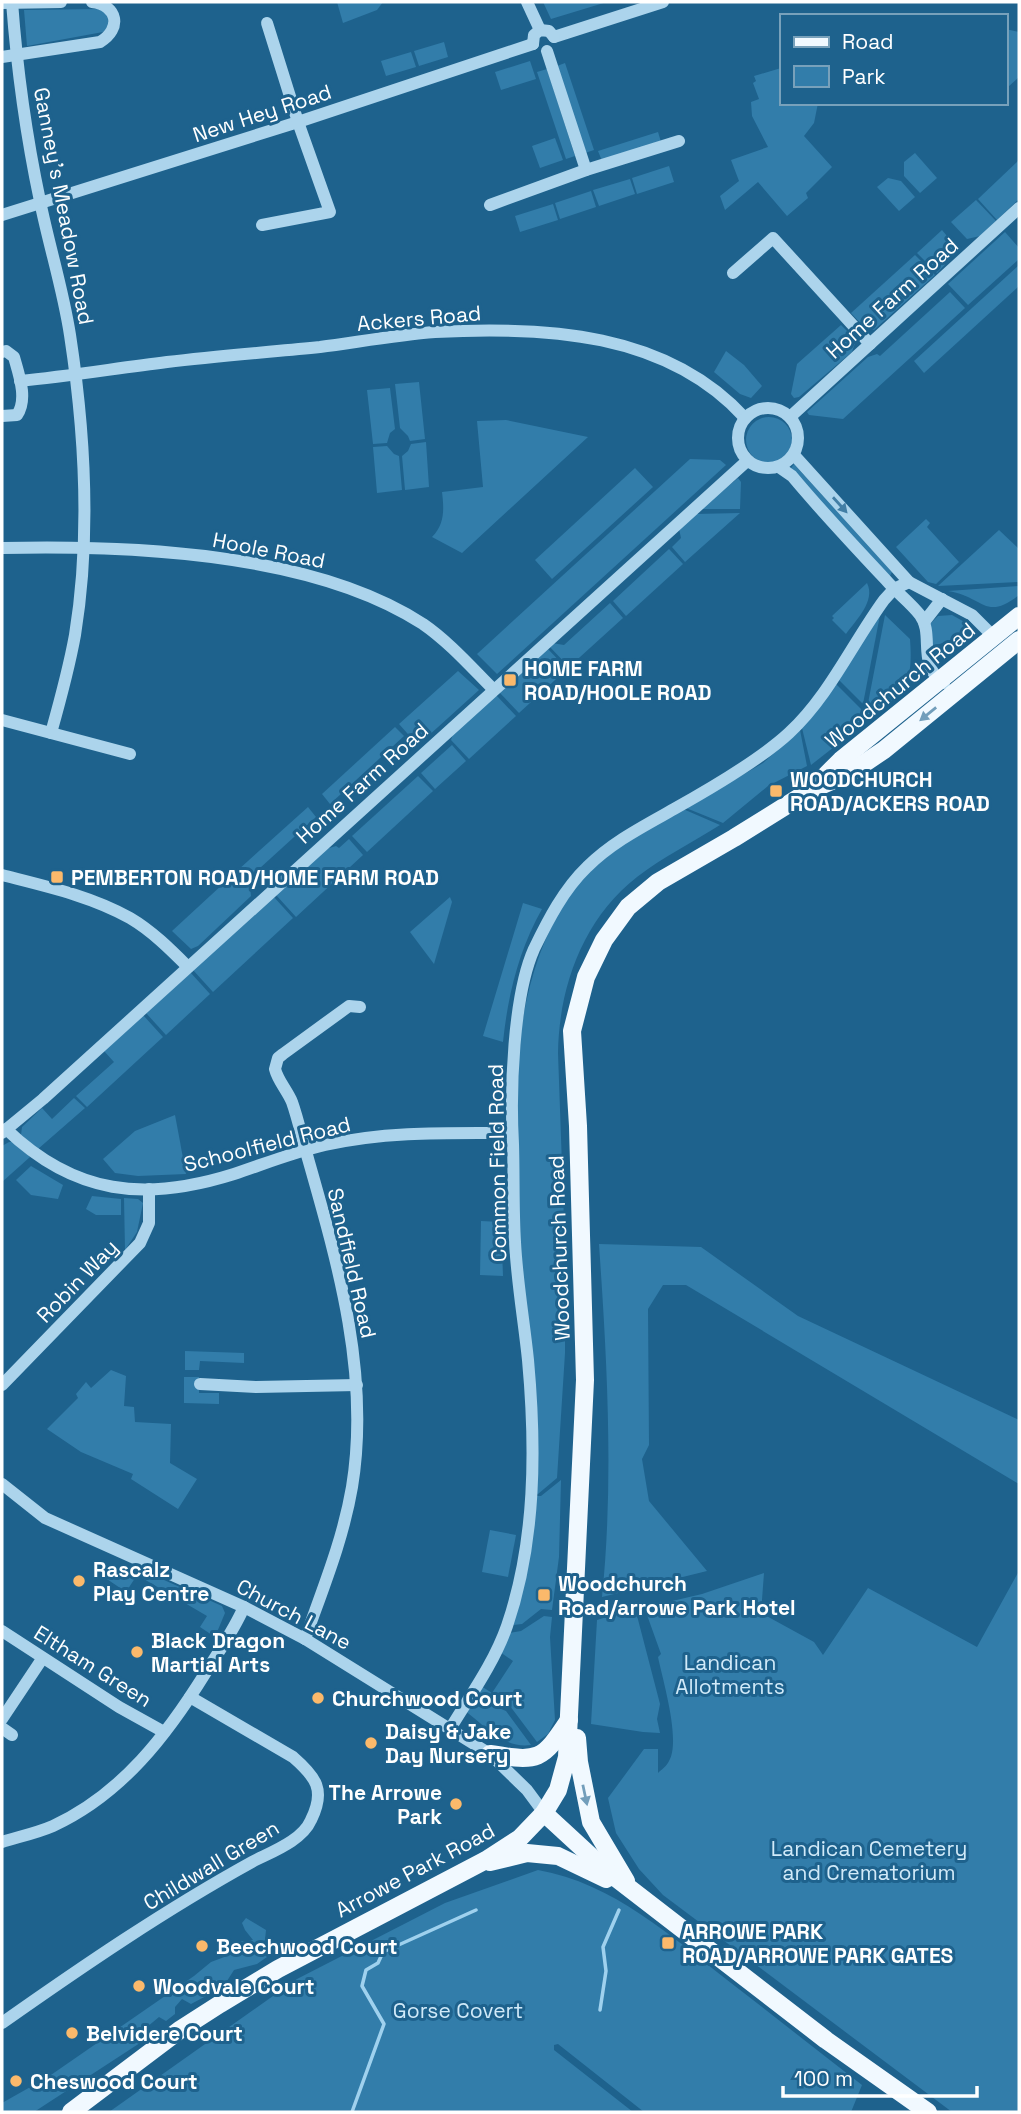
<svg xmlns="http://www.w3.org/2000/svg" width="1021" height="2114" font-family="'Space Grotesk',sans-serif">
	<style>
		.green { fill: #327daa }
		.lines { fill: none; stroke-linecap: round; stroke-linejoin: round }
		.stream { stroke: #9fd1ee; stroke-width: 3.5 }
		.minor { stroke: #acd4ec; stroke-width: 12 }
		.major { stroke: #f1f9ff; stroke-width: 18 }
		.oneway { fill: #427ea5 }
		.oneway2 { fill: #729ebb }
		.poi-dot { fill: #fbb96b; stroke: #1e628d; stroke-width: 2.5 }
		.labels { text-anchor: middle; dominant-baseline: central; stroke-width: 6; stroke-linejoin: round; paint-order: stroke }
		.street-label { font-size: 21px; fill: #fff; stroke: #1e628d }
		.poi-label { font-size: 21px; font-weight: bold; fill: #fff; stroke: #1e628d; text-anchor: start }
		.park-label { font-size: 21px; fill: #d1eaf9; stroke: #1e628d }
	</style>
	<rect width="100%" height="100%" fill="#1e628d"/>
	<g class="green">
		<path d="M337 2H383L377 10 343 23Z"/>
		<path d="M543 2H607L551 19Z"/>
		<path d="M100 9 107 14 109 26 103 32 27 46 24 10Z"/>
		<path d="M1005 29 1019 32V77L1008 87 1005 84Z"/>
		<path d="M444 42 448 57 419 66 414 51Z"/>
		<path d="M411 52 416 67 386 76 381 61Z"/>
		<path d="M530 61 536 79 501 90 495 72Z"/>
		<path d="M565 63 594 150 585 153 557 66Z"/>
		<path d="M781 68V103H818L814 123 804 136 832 167 806 193 808 198 787 216 758 182 725 210 720 196 739 181 731 160 768 147 752 116 751 102 759 99 753 83 756 81 754 76Z"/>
		<path d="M547 69 575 156 566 159 537 72Z"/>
		<path d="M658 132 661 142 602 161 598 151Z"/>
		<path d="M555 138 563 160 540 168 532 146Z"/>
		<path d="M915 153 937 178 920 193 904 176V162Z"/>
		<path d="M1019 160V199L997 220 978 199Z"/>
		<path d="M669 166 674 182 637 194 632 178Z"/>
		<path d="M888 178 901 181 915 197 899 211 877 187Z"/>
		<path d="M630 179 635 194 599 206 593 190Z"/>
		<path d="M591 191 596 207 560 219 555 203Z"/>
		<path d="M976 200 996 221 980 236 967 239 951 222Z"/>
		<path d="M553 204 558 220 520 232 515 216Z"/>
		<path d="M942 230 956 247V253L937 273 917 253Z"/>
		<path d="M1005 232 1019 248V259L968 305 948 284Z"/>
		<path d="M915 255 935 275 874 330 864 327 851 313Z"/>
		<path d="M1019 265V286L924 373 914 361Z"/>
		<path d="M950 292 965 308 843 419 809 415 807 412 868 357 877 354 880 356Z"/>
		<path d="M841 325 856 340 852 352 799 397 794 398 791 394 797 364Z"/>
		<path d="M726 351 744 365 762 386 751 398 740 394 714 372Z"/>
		<path d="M419 382 425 439 410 441 408 436 400 428 395 384Z"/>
		<path d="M390 388 395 429 390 433 387 443 373 444 367 390Z"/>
		<circle cx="769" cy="440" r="23"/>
		<path d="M506 420 588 437 462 553 432 537C445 524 444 509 442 492L483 487 477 421Z"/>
		<path d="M426 442 429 487 405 490 402 456 408 451 411 444Z"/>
		<path d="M387 446 394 454 399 456 402 490 377 493 373 447Z"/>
		<path d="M690 459 720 460 726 465 497 674 477 654Z"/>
		<path d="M794 464 892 572 890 576H887L791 468Z"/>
		<path d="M635 468 653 487 552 579 535 560Z"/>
		<path d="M738 478 741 482 740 509H700Z"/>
		<path d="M740 513 685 562 672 547 681 538 679 529 695 514Z"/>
		<path d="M926 519 930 523 927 527 959 562 936 584 928 582 896 547Z"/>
		<path d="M999 530 1019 549V582L938 586Z"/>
		<path d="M669 549 683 564 626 616 613 601Z"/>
		<path d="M867 583C876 601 856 620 846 634L832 620 834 618 832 616Z"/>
		<path d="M1019 586V595C985 622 983 596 948 591Z"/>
		<path d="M610 603 623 618 569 667 549 646 552 643 564 645Z"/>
		<path d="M880 615 863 704 838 679Z"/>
		<path d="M885 615 910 639C914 690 902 693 864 724Z"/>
		<path d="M952 615 968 624C958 638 945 644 929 646L931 623 938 616Z"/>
		<path d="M547 648 567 669 519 713 499 692Z"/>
		<path d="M458 671 479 690 427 737 424 734 415 742 399 724Z"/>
		<path d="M835 683 862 710 857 729 811 765 802 728Z"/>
		<path d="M496 695 516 716 469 759 451 740 453 734Z"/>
		<path d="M395 727 404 736 330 804 322 794Z"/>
		<path d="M800 730 807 766 768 786 723 823 686 808 763 763Z"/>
		<path d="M452 745 466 761 435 789 421 773Z"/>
		<path d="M418 776 433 791 367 852 352 836Z"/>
		<path d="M308 807 316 817 247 880 238 870Z"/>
		<path d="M683 809 720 825C693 842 663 857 637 877 583 919 559 987 558 1053L565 1250V1353L557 1478 538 1494 533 1493C531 1428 529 1363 524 1297 516 1170 495 1011 567 899 594 857 641 834 683 809Z"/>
		<path d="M349 839 363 855 296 917 276 895 326 849 336 846 339 848Z"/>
		<path d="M236 872 250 887 251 896 198 946 191 949 172 931Z"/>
		<path d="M273 896 293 918 213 992 193 970Z"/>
		<path d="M450 897 452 902 434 964 410 932Z"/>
		<path d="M523 903 542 909C519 950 508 994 503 1042L483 1036Z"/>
		<path d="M190 972 210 994 166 1035 146 1013Z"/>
		<path d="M143 1015 163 1037 87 1107 76 1096 114 1062 104 1051Z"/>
		<path d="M74 1098 85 1108 38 1149 21 1135 22 1127 42 1108 52 1119Z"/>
		<path d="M175 1115 186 1174 138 1176 115 1173 103 1159 135 1131Z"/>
		<path d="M9 1142H12L30 1157 2 1182V1146Z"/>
		<path d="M31 1166 63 1185 58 1199 31 1195 16 1180Z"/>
		<path d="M92 1196 121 1199V1215H96L86 1209Z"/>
		<path d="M124 1198 138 1199 143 1203 137 1232 125 1250Z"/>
		<path d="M481 1221 501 1222 503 1276 480 1275Z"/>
		<path d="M599 1244 701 1247 798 1316 1019 1420V1484L686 1285H663L648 1309 649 1445 642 1459 649 1501 707 1571 602 1597C614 1480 607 1361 599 1244Z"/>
		<path d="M185 1351 244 1353V1363L200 1361 199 1370H185Z"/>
		<path d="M111 1370 126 1376 124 1406 134 1407 135 1422 171 1424 170 1463 197 1479 178 1509 131 1479 133 1474 81 1452 47 1429 78 1398 76 1394 86 1382 91 1388Z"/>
		<path d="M184 1377H199V1393H219V1404L184 1403Z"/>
		<path d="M561 1480 559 1557 552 1610 541 1609 522 1624 513 1625 536 1496H541Z"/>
		<path d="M490 1530 516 1535 508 1577 482 1572Z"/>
		<path d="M144 1571 222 1606 225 1613 215 1637 200 1627 207 1616 137 1575 126 1592 101 1575Z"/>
		<path d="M1019 1571V2112H952L663 1895 639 1869 616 1833 608 1798 644 1749H658V1773C661 1770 667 1766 669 1761 681 1741 663 1681 658 1657L661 1654 647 1615 651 1606 702 1594 764 1573 761 1613 814 1642 823 1655 868 1588 977 1647Z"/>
		<path d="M635 1608 660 1704 657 1719 660 1733 643 1732 591 1724 597 1620Z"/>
		<path d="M544 1616 552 1617 550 1637 555 1720 548 1734 537 1742 510 1706 476 1693 481 1686 492 1693 513 1661 500 1652 509 1633 521 1631Z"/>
		<path d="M473 1697 506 1711 531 1745C504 1749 485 1726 464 1710Z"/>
		<path d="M538 1870C613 1883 672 1937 731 1983 775 2017 818 2051 862 2085L851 2112H644L558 2044 554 2045V2050L633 2112H109L297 1979 445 1903Z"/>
		<path d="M246 1918 266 1930 265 1940 261 1945 268 1950 267 1957 257 1964 234 1970 227 1981 211 1985 205 1982 210 1994 191 2004 182 1999 175 2007V2014L166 2021 159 2017 147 2027 133 2034 143 2041 34 2112H2V2103L48 2077 194 1976 211 1962 227 1956 237 1942 253 1940 245 1930 242 1923Z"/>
	</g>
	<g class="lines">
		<g class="stream">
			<path d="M600 2010 606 1971 603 1947 619 1910"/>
			<path d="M352 2112 384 2024 362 1986 366 1970 378 1963 383 1952 476 1910"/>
		</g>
		<g class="minor">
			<path d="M12 2C17 69 26 135 40 201 49 246 63 289 70 335 85 433 91 537 75 635 69 668 60 701 51 733"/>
			<path d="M527 2 540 30"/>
			<path d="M2 3 61 2"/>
			<path d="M554 37 663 2"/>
			<path d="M533 44 534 35 540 30 549 31 554 37"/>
			<path d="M547 51 586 170"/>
			<path d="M2 57 100 42C122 29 118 5 92 2"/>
			<path d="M490 205 586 170 679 141"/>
			<path d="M2 215 298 122 533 44"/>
			<path d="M262 225 330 212 298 122 267 23"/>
			<path d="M733 273 773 238 870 344"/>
			<path d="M2 352 6 351 14 357C19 375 28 399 17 415L2 416"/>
			<path d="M20 381C69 376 118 368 167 362 218 356 269 352 320 347 358 342 397 335 435 332 545 326 667 332 745 418"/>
			<circle cx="768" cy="438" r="30"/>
			<path d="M790 417 1019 208"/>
			<path d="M794 455 909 582 972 615 994 637"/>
			<path d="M779 467 792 476C822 512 854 546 886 580 896 592 910 602 920 615 935 635 916 665 944 683"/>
			<path d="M2 548C131 545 312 552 423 624 449 642 471 667 493 689"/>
			<path d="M924 622 942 599"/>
			<path d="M2 720 130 754"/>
			<path d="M2 875C45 886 91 896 130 918 152 931 170 949 188 967"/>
			<path d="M6 1129C75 1195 145 1202 234 1174 264 1164 294 1152 325 1145 386 1131 450 1133 512 1133"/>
			<path d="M2 1133 43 1099 747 461"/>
			<path d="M200 1384 256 1387 357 1385"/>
			<path d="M2 1385 140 1243 149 1223V1189"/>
			<path d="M2 1484 45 1518 244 1607 305 1639 490 1754 527 1790 544 1813"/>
			<path d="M2 1631 119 1707 164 1732"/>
			<path d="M305 1639C323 1588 343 1540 352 1487 371 1372 336 1257 305 1148 301 1133 297 1116 292 1102 287 1090 278 1081 275 1069L278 1058 283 1054 349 1006 360 1007"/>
			<path d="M2 1719 42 1659"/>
			<path d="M2 1728 12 1735"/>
			<path d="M450 1729C470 1696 494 1663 507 1626 536 1541 536 1448 528 1360 524 1321 517 1282 515 1242 513 1210 514 1177 513 1144 510 1092 513 996 534 949 548 920 564 889 587 867 612 842 644 826 674 809 708 790 761 759 789 733 829 696 852 644 884 600L894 589 909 582"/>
			<path d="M2 1842C18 1837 37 1833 53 1826 122 1794 167 1735 206 1672 219 1651 234 1630 244 1607"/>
			<path d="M2 2023C83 1966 165 1910 252 1862 271 1852 302 1841 311 1820 326 1790 316 1777 293 1757L190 1697"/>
		</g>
		<g class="major">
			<path d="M820 781 841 760 1019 616"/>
			<path d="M577 1738 579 1762 591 1822 626 1881"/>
			<path d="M490 1754C539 1762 542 1761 569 1720"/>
			<path d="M544 1813 607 1871 826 2040 928 2112"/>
			<path d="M490 1862 527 1853 558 1856 606 1879"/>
			<path d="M71 2112 181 2029 220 2004 278 1969 486 1860 520 1838 544 1813 558 1790 567 1757 585 1380 578 1126 572 1031 586 977 604 940 628 907 658 882 734 838 811 790 850 773 884 750 1019 640"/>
		</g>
	</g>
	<defs><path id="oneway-solid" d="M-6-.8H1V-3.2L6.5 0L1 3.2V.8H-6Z" transform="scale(1.75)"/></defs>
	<use class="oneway" href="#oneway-solid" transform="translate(840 505) rotate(48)"/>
	<g class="oneway2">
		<use href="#oneway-solid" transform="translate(928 714) rotate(141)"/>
		<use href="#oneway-solid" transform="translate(585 1795) rotate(78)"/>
	</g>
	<g class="poi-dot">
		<rect x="503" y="673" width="14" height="14" rx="3.5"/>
		<rect x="769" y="784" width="14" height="14" rx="3.5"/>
		<rect x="50" y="870" width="14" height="14" rx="3.5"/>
		<circle cx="79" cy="1581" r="7"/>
		<rect x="537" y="1588" width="14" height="14" rx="3.5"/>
		<circle cx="137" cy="1652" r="7"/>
		<circle cx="318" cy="1698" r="7"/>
		<circle cx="371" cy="1743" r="7"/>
		<circle cx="456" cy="1804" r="7"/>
		<rect x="661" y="1936" width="14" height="14" rx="3.5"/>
		<circle cx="202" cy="1946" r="7"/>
		<circle cx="139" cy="1986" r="7"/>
		<circle cx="72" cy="2033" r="7"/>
		<circle cx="16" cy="2081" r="7"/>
	</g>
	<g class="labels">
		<g class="street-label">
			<text transform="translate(262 113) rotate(-18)">New Hey Road</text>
			<text transform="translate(64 206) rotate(79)">Ganney's Meadow Road</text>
			<text transform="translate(892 298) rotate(-42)">Home Farm Road</text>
			<text transform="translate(419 318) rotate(-5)">Ackers Road</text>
			<text transform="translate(269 550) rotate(11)">Hoole Road</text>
			<text transform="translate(900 685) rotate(-39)">Woodchurch Road</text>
			<text transform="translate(362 783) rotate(-42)">Home Farm Road</text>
			<text transform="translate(267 1144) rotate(-14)">Schoolfield Road</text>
			<text transform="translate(497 1163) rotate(-91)">Common Field Road</text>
			<text transform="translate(559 1248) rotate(-92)">Woodchurch Road</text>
			<text transform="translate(352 1263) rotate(77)">Sandfield Road</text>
			<text transform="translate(77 1281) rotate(-46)">Robin Way</text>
			<text transform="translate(294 1614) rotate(28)">Church Lane</text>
			<text transform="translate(93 1666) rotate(32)">Eltham Green</text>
			<text transform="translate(211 1865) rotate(-31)">Childwall Green</text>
			<text transform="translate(415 1870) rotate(-28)">Arrowe Park Road</text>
		</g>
		<g class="poi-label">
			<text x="524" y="668">HOME FARM<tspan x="524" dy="24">ROAD/HOOLE ROAD</tspan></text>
			<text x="790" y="779">WOODCHURCH<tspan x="790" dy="24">ROAD/ACKERS ROAD</tspan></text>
			<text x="71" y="877">PEMBERTON ROAD/HOME FARM ROAD</text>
			<text x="93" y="1569">Rascalz<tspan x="93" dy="24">Play Centre</tspan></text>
			<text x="558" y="1583">Woodchurch<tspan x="558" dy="24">Road/arrowe Park Hotel</tspan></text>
			<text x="151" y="1640">Black Dragon<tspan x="151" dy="24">Martial Arts</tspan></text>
			<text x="332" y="1698">Churchwood Court</text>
			<text x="385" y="1731">Daisy &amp; Jake<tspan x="385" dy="24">Day Nursery</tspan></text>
			<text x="442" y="1792" text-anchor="end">The Arrowe<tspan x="442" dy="24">Park</tspan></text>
			<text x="682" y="1931">ARROWE PARK<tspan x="682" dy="24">ROAD/ARROWE PARK GATES</tspan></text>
			<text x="216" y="1946">Beechwood Court</text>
			<text x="153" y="1986">Woodvale Court</text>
			<text x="86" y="2033">Belvidere Court</text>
			<text x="30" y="2081">Cheswood Court</text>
		</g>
		<g class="park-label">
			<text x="730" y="1662">Landican<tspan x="730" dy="24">Allotments</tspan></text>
			<text x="869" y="1848">Landican Cemetery<tspan x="869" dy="24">and Crematorium</tspan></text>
			<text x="458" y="2010">Gorse Covert</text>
		</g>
	</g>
	<rect width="1021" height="2114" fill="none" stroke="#ffffff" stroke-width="7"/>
	<rect x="780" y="14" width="228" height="91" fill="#1e628d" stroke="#78a1bb" stroke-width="2"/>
	<rect x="794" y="37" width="35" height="10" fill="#f1f9ff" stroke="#78a1bb" stroke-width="2"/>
	<text x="842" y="49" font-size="21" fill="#ffffff">Road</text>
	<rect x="794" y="66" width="35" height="21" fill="#327daa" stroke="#78a1bb" stroke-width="2"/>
	<text x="842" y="84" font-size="21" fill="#ffffff">Park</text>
	<path d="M783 2086v10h194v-10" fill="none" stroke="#ffffff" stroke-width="3.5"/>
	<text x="794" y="2086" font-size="21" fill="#ffffff" stroke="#1e628d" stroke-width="5" paint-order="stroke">100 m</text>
</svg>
